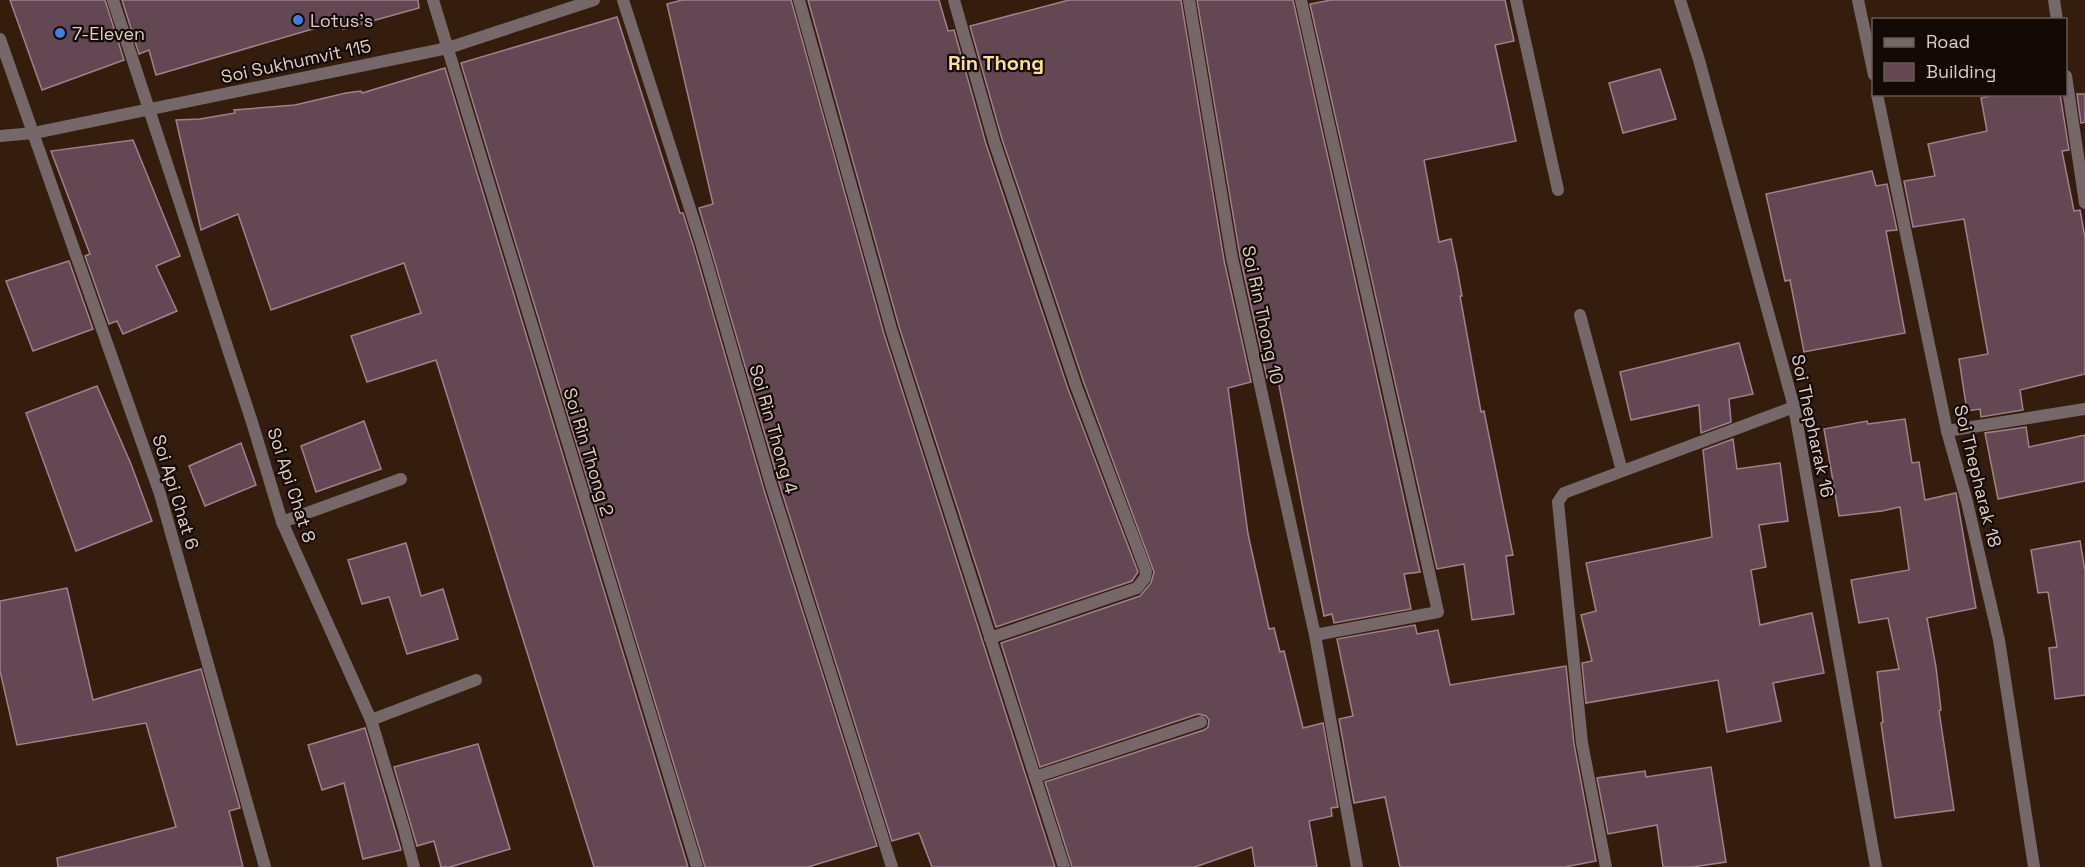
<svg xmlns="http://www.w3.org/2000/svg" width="2085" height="867" font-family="'Space Grotesk',sans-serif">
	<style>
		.building { fill: #634752; stroke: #a2808d; stroke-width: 1.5 }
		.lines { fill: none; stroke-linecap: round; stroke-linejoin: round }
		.service { stroke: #766769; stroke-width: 12 }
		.minor { stroke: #766769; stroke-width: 12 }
		.shop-dot { fill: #3f7fe0; stroke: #140a05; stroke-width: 2 }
		.labels { text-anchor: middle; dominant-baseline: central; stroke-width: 4.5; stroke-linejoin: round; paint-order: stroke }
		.poi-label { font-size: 18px; fill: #dfcfc5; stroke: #140a05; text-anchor: start }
		.street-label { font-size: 18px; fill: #dfcfc5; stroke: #140a05 }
		.neighbourhood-label { font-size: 20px; font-weight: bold; fill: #fce195; stroke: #140a05 }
	</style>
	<rect width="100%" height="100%" fill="#341d0d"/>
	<g class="building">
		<path d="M10 0H105L124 60 42 90Z"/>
		<path d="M122 0H418L419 8 343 29 340 21 156 75 149 50 139 54Z"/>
		<path d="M682 0H791L884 334 1055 867H932L919 833 892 841 780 486 699 208 713 204 667 4Z"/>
		<path d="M808 0H939L948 31 954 30 986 144 1068 389 1138 572 1132 581 996 627 900 330Z"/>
		<path d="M1069 0H1181L1224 260 1251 382 1228 388 1248 534 1269 629 1274 628 1280 652 1284 651 1303 728 1323 723 1338 807 1331 808 1332 816 1309 821 1317 867H1255L1252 847 1195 867H1072L1045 782 1204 730 1208 727 1209 720 1206 716 1198 714 1040 767 1001 643 1140 596 1151 583 1154 572 1084 383 1002 139 970 26Z"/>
		<path d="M1197 0H1293L1420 572 1404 574 1411 609 1334 623 1332 614 1324 616 1277 375 1267 378 1240 256Z"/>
		<path d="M1331 0H1505L1514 41 1495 45 1516 141 1424 160 1439 242 1451 239 1457 268 1462 296H1460L1481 412 1484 411 1513 555 1506 556 1514 614 1472 620 1464 564 1437 569 1310 4Z"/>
		<path d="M617 17 680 213H683L694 248 764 490 877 846 808 867H705L461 63Z"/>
		<path d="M445 68 688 867H594L436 360 367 382 351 336 421 313 404 263 271 310 238 214 201 230 176 120 200 119 235 113 234 110 295 105 346 93 361 91 362 93Z"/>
		<path d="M1660 69 1676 119 1623 133 1609 83Z"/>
		<path d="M1999 94H2060L2069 150 2062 151 2074 211 2080 210 2085 237V374L2020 390 2023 410 1981 417 1980 409 1967 411 1959 359 1988 354 1964 219 1913 227 1904 181 1935 176 1928 144 1987 131 1981 98Z"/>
		<path d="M2077 94H2085V122L2081 123Z"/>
		<path d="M133 140 180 256 156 266 177 311 123 334 117 321 109 324 85 256 90 254 51 151Z"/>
		<path d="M1872 171 1876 186 1887 184 1897 230 1886 231 1905 333 1804 352 1790 280 1785 281 1766 194Z"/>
		<path d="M69 261 93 329 33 351 6 281Z"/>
		<path d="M1739 343 1753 394 1729 399 1731 422 1701 433 1699 405 1631 420 1620 372Z"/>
		<path d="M97 386 131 464 152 521 76 551 26 413Z"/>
		<path d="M1905 419 1912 463 1919 462 1925 500 1956 493 1976 608 1927 618 1936 667 1941 710 1939 711 1954 810 1895 818 1881 723 1883 722 1877 672 1899 669 1888 618 1859 623 1851 580 1909 570 1900 507 1882 511 1839 516 1824 429 1867 421 1868 424Z"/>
		<path d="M364 421 381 469 316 492 301 446Z"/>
		<path d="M2026 427 2029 447 2085 435V481L1998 499 1985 433Z"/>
		<path d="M1733 439 1737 469 1780 463 1788 521 1759 525 1766 567 1751 570 1760 625 1812 613 1824 673 1773 683 1781 721 1727 732 1718 680 1586 703 1582 663 1592 661 1581 615 1596 611 1586 563 1712 537 1703 450Z"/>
		<path d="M241 443 256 485 205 506 189 466Z"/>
		<path d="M2080 541 2085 571V695L2055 699 2049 648 2057 647 2048 592 2038 593 2031 550Z"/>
		<path d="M406 543 421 596 443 589 458 639 407 654 389 597 362 604 348 560Z"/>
		<path d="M67 588 93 700 201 669 240 808 229 811 243 867H58L57 858 176 827 146 723 17 745 0 671V601Z"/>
		<path d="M1415 625 1417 634 1438 630 1450 685 1566 666 1574 744 1596 861 1565 867H1400L1385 797 1354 803 1339 719 1353 716 1337 639Z"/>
		<path d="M365 728 401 850 363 859 344 783 322 790 308 745Z"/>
		<path d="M478 744 510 849 450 867H441L434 841 417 846 394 767Z"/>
		<path d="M1711 767 1726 862 1692 867H1663L1657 825 1608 834 1597 778 1645 771 1646 777Z"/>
	</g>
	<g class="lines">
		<path class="service" d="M1516 0 1558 190"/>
		<g class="minor">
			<path d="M113 0 252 422 282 522 371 720 404 829 414 867"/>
			<path d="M433 0 697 867"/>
			<path d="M623 0 702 246 772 488 892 867"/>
			<path d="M799 0 892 332 1064 867"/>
			<path d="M954 0 994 141 1076 386 1146 571 1145 578 1137 588 990 638"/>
			<path d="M1189 0 1232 258 1315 635 1357 867"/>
			<path d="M1301 0 1438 612 1315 635"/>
			<path d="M1680 0 1699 60 1794 407 1876 867"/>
			<path d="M1858 0 1874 75"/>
			<path d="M2054 0 2057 20"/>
			<path d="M0 39 160 494 265 867"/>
			<path d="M2066 76 2085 203"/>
			<path d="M1877 94 1947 431 1967 502 1999 640 2034 867"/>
			<path d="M0 136 34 133 448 48 594 0"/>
			<path d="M1580 315 1622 471"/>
			<path d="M1947 431 2085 409"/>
			<path d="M282 522 401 479"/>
			<path d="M371 720 476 680"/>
			<path d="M1035 777 1201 722"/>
			<path d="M1606 867 1582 743 1558 502 1564 493 1794 407"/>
		</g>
	</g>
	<g class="shop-dot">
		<circle cx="298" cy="20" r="6"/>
		<circle cx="60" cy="33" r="6"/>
	</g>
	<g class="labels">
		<g class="poi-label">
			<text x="310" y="20">Lotus's</text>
			<text x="72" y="33">7-Eleven</text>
		</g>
		<g class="street-label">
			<text transform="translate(296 61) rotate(-12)">Soi Sukhumvit 115</text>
			<text transform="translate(1263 315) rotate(78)">Soi Rin Thong 10</text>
			<text transform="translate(1813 426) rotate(78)">Soi Thepharak 16</text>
			<text transform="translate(774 429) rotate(74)">Soi Rin Thong 4</text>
			<text transform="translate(589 452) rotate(73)">Soi Rin Thong 2</text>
			<text transform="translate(1978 476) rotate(76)">Soi Thepharak 18</text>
			<text transform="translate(292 485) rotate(72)">Soi Api Chat 8</text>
			<text transform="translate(176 492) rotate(73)">Soi Api Chat 6</text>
		</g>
		<g class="neighbourhood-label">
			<text x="996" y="63">Rin Thong</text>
		</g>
	</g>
	<rect x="1872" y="18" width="195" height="78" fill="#140a05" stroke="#655952" stroke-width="1.5"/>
	<rect x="1884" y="38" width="30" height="9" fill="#766769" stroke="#655952" stroke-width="1.5"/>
	<text x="1926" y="48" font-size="18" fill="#dfcfc5">Road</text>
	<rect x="1884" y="63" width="30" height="18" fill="#634752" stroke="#655952" stroke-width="1.5"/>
	<text x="1926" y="78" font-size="18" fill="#dfcfc5">Building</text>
</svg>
